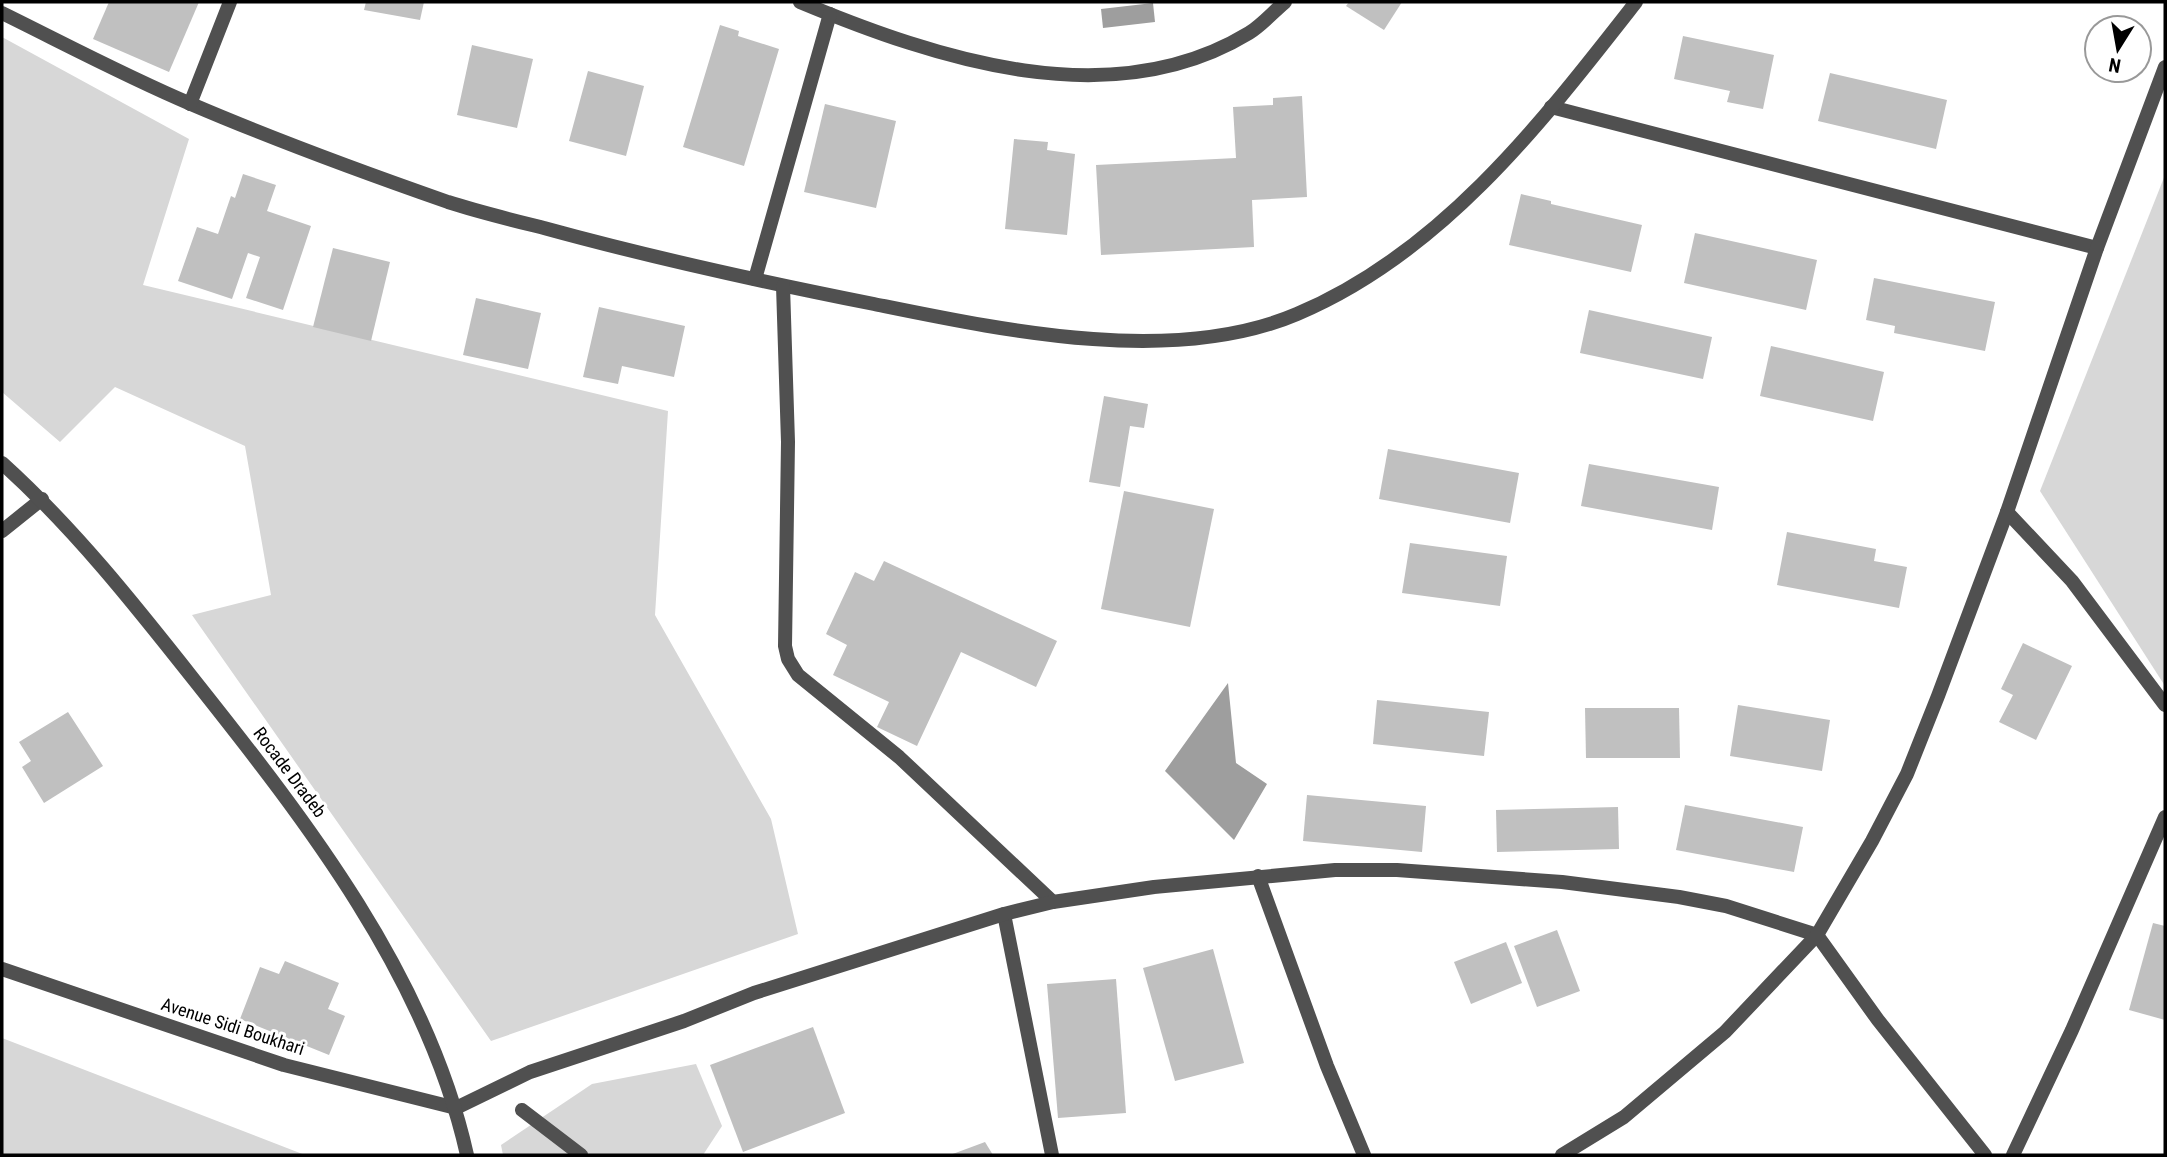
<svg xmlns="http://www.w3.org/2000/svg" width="2167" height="1157" font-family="'Roboto Condensed',sans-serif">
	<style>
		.green { fill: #d7d7d7 }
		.water { fill: #9e9e9e }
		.building { fill: #c0c0c0 }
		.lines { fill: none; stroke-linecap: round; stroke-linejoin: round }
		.service { stroke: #505050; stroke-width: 14 }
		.minor { stroke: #505050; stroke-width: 14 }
		.tertiary { stroke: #505050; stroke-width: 14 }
		.labels { text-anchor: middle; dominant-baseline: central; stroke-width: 6; stroke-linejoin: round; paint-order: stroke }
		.street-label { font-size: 18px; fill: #000; stroke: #fff }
	</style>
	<rect width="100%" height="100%" fill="#fff"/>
	<g class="green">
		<path d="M2 37 189 139 143 285 668 411 655 615 771 819 798 934 491 1041 192 615 271 595 245 446 115 387 60 442 2 392Z"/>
		<path d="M2165 175V686L2040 491Z"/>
		<path d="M2 1038 305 1155H2Z"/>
		<path d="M696 1064 722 1126 703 1155H503L501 1145 592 1084Z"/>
	</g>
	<g class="water">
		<path d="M1153 3 1155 22 1103 28 1101 9Z"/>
		<path d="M1228 683 1236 763 1267 784 1234 840 1165 771Z"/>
	</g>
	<g class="building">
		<path d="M109 2H199L169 72 93 39Z"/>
		<path d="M366 2H424L420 20 364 10Z"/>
		<path d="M1349 2H1402L1384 30 1346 6Z"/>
		<path d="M720 25 739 31 738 36 779 49 744 166 683 147Z"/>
		<path d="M1683 36 1774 55 1763 109 1727 102 1730 91 1674 79Z"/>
		<path d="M472 45 533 59 517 128 457 115Z"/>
		<path d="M588 71 644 86 626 156 569 141Z"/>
		<path d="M1830 73 1947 100 1936 149 1818 121Z"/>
		<path d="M1302 96 1307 197 1252 200 1254 247 1101 255 1096 165 1236 158 1233 107 1273 105V98Z"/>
		<path d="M825 104 896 121 876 208 804 192Z"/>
		<path d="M1014 139 1048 142 1047 150 1075 154 1067 235 1005 229Z"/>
		<path d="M243 174 276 185 267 211 311 226 283 310 246 298 260 257 248 253 232 299 178 281 197 227 218 234 231 196 235 198Z"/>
		<path d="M1521 194 1551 201V204L1642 225 1631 272 1509 245Z"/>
		<path d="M1695 233 1817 260 1806 310 1684 283Z"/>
		<path d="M333 248 390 262 371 341 313 327Z"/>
		<path d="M1874 278 1995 302 1985 351 1894 333 1895 326 1866 320Z"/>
		<path d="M476 298 541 313 528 369 463 355Z"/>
		<path d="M599 307 685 326 674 377 622 366 618 384 583 377Z"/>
		<path d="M1589 310 1712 337 1703 379 1580 353Z"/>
		<path d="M1771 346 1884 372 1873 421 1760 396Z"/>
		<path d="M1104 396 1148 404 1144 428 1130 426 1120 487 1089 482Z"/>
		<path d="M1388 449 1519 473 1510 523 1379 499Z"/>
		<path d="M1589 464 1719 487 1712 530 1581 506Z"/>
		<path d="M1124 491 1214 509 1190 627 1101 609Z"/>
		<path d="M1787 532 1876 549 1874 561 1907 567 1899 608 1777 585Z"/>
		<path d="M1410 543 1507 556 1500 606 1402 593Z"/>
		<path d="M884 561 1057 641 1036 687 961 652 917 746 877 727 889 702 833 675 847 645 826 634 855 572 874 581Z"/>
		<path d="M2023 643 2072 666 2036 740 1999 722 2013 695 2001 689Z"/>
		<path d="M1377 700 1489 712 1484 756 1373 744Z"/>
		<path d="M1738 705 1830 720 1822 771 1730 756Z"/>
		<path d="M1585 708H1679L1680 758H1586Z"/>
		<path d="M68 712 103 766 44 803 22 767 31 761 19 742Z"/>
		<path d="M1307 795 1426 806 1422 852 1303 841Z"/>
		<path d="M1685 805 1803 827 1794 872 1676 850Z"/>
		<path d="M1618 807 1619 849 1497 852 1496 810Z"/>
		<path d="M2153 923 2165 926V1020L2129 1010Z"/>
		<path d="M1557 930 1580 991 1537 1007 1514 946Z"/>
		<path d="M1506 942 1522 983 1471 1004 1454 962Z"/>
		<path d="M1213 949 1244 1063 1175 1081 1143 968Z"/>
		<path d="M285 961 339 983 328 1009 345 1016 329 1055 240 1019 260 967 279 974Z"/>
		<path d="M1116 979 1126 1113 1058 1118 1047 984Z"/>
		<path d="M813 1027 845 1113 743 1152 710 1065Z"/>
		<path d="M985 1142 993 1155H950Z"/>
	</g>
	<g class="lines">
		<path class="service" d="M1551 107 2097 248"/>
		<g class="minor">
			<path d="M800 2C937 59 1111 117 1249 33 1262 25 1273 12 1285 2"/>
			<path d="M2 13C65 44 127 77 191 104 275 140 362 172 448 202 479 212 512 220 544 228 653 258 763 282 874 304 1002 330 1173 367 1297 314 1442 253 1542 122 1636 2"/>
			<path d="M190 104 230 2"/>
			<path d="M755 279 830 14"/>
			<path d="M783 286 788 442 785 646 788 659 798 675 899 757 1053 902"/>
			<path d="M2007 512 2072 581 2165 705"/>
			<path d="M2 531 42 499"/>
			<path d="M1258 876 1327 1066 1364 1155"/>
			<path d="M1004 914 1052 1155"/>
			<path d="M2 969 284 1065 456 1108 530 1072 684 1021 754 993 1004 914 1053 902 1154 887 1335 870H1397L1562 882 1679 897 1726 906 1817 935 1878 1020 1985 1155"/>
			<path d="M522 1110 581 1155"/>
			<path d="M1562 1155 1624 1117 1725 1032 1817 935 1872 841 1907 774 1938 696 2007 512 2097 248 2165 67"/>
			<path d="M2013 1155 2072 1030 2165 817"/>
		</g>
		<path class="tertiary" d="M2 463C74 528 135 605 195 681 307 822 427 976 467 1155"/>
	</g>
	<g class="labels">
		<g class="street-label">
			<text transform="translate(290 772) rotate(53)">Rocade Dradeb</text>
			<text transform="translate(233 1026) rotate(18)">Avenue Sidi Boukhari</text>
		</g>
	</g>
	<rect width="2167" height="1157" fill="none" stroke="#000000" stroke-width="7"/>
	<g transform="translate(2118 49) rotate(191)"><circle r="33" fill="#ffffff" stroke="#999999" stroke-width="2"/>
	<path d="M0-5L12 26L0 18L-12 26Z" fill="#000000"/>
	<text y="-10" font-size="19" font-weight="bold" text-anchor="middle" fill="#000000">N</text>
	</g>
</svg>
